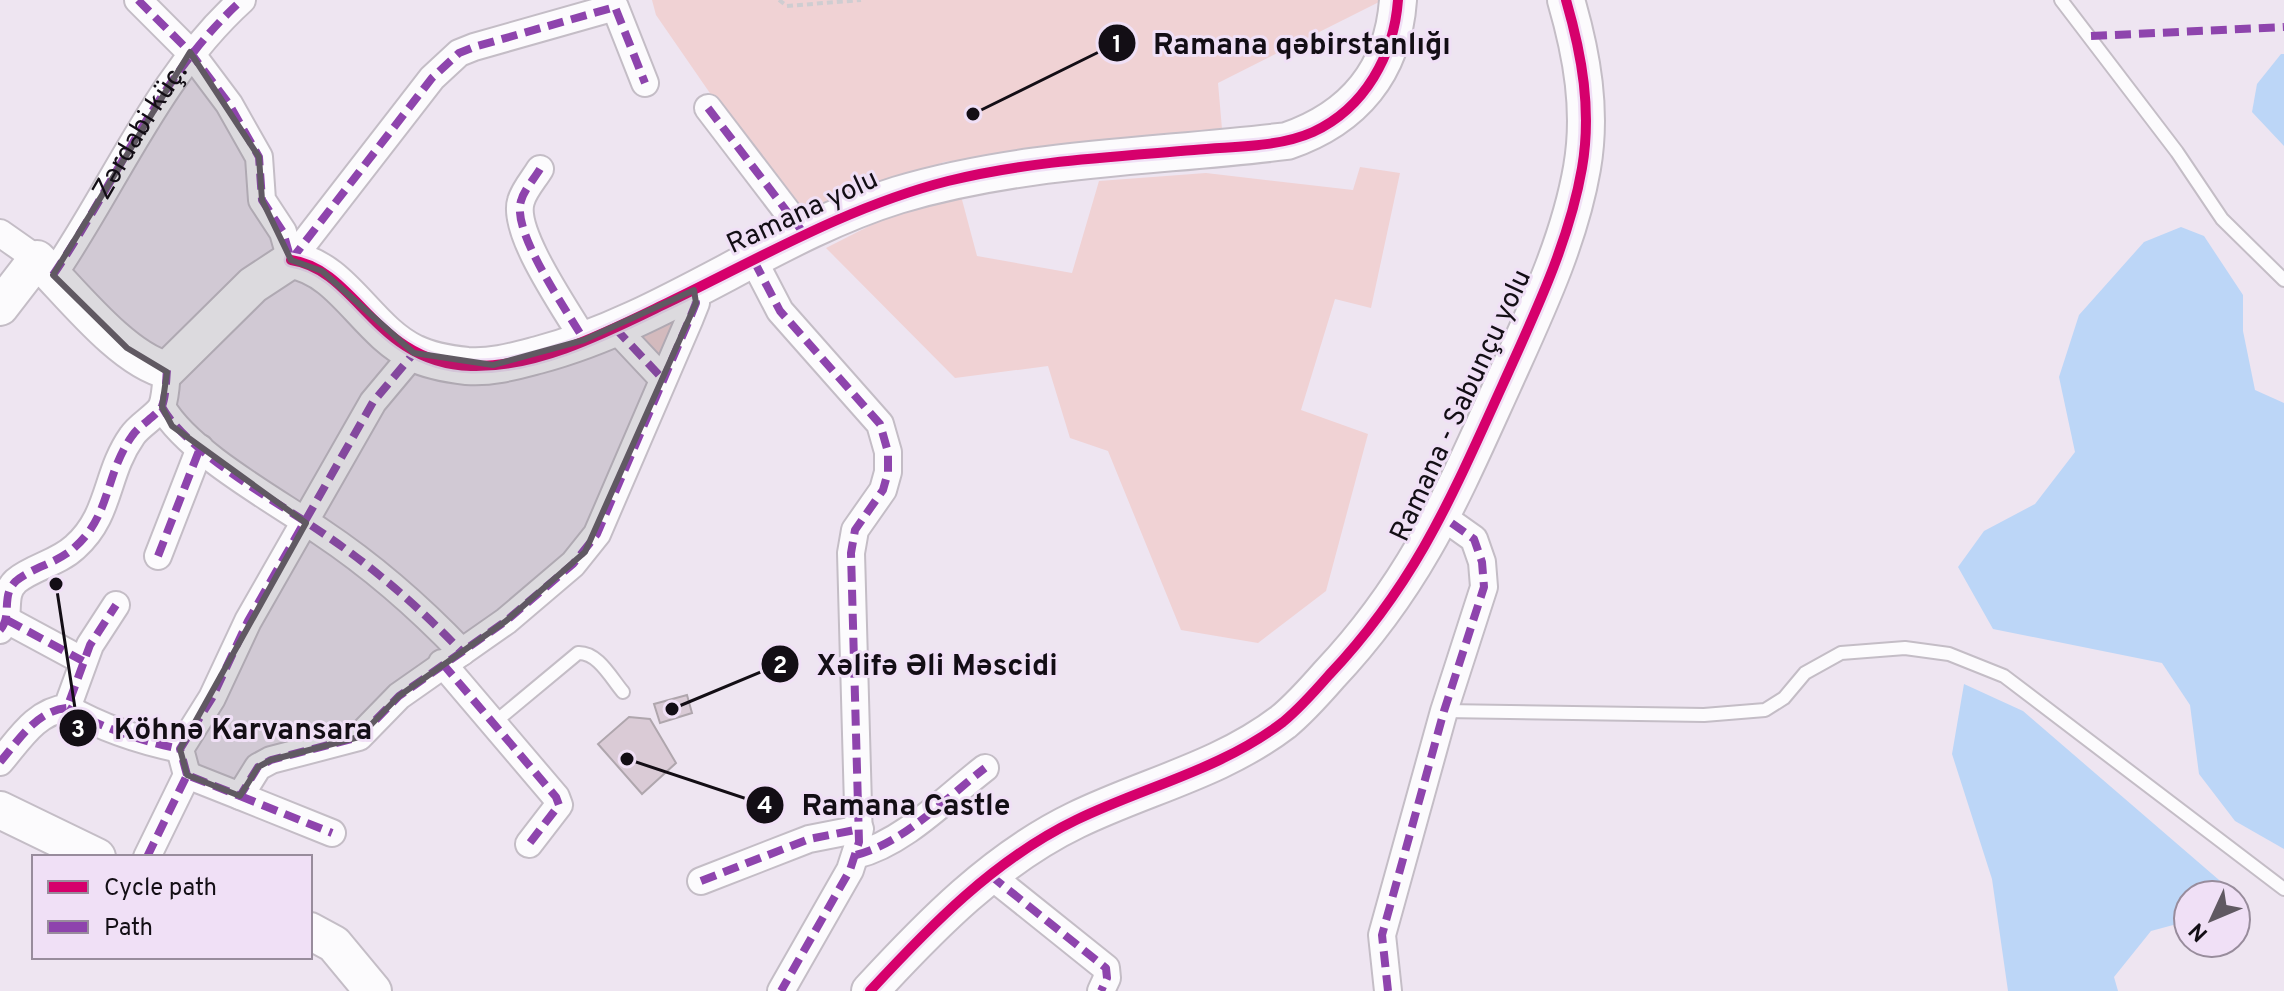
<svg xmlns="http://www.w3.org/2000/svg" width="2284" height="991" font-family="Overpass,sans-serif">
	<style>
		.green { fill: #f0d2d4 }
		.water { fill: #bcd6f7 }
		.building { fill: #dacbd6; stroke: #afa6ad; stroke-width: 2 }
		.lines { fill: none; stroke-linecap: round; stroke-linejoin: round }
		.lane-casing { stroke: #c4bdc6; stroke-width: 16 }
		.street-casing { stroke: #c4bdc6; stroke-width: 30 }
		.secondary-casing { stroke: #c4bdc6; stroke-width: 40 }
		.path { stroke: #cfcdd1; stroke-width: 4; stroke-dasharray: 6 4; stroke-linecap: butt }
		.lane { stroke: #fcfbfd; stroke-width: 12 }
		.street { stroke: #fcfbfd; stroke-width: 26 }
		.secondary { stroke: #fcfbfd; stroke-width: 36 }
		.quiet { stroke: #8e44ad; stroke-width: 8; stroke-dasharray: 16 8; stroke-linecap: butt }
		.cycleway-casing { stroke: #f0e0f6; stroke-width: 15 }
		.cycleway { stroke: #d6006c; stroke-width: 10 }
		.marked { fill: #605962; fill-opacity: 0.2; stroke: #605962; stroke-width: 6; stroke-linejoin: round }
		.labels { text-anchor: middle; dominant-baseline: central; stroke-width: 6; stroke-linejoin: round; paint-order: stroke }
		.street-label { font-size: 28px; fill: #130e15; stroke: #f0e0f6 }
		.leader { fill: none; stroke: #130e15; stroke-width: 3 }
		.callout-dot { fill: #130e15; stroke: #f0e0f6; stroke-width: 3 }
		.mark-label { font-size: 24px; text-anchor: middle; font-weight: bold; fill: #fff }
		.callout-label { font-size: 30px; text-anchor: middle; font-weight: bold; fill: #130e15; stroke: #f0e0f6; stroke-width: 6; stroke-linejoin: round; paint-order: stroke }
	</style>
	<rect width="100%" height="100%" fill="#eee5f1"/>
	<g class="green">
		<path d="M652 0H1383L1218 83 1222 129 944 162 809 215 714 99 656 15Z"/>
		<path d="M1360 167 1400 173 1371 308 1335 299 1301 410 1368 434 1326 591 1258 643 1181 630 1108 451 1070 438 1048 366 955 378 826 248 885 218 961 196 977 256 1072 273 1099 181 1206 173 1353 190Z"/>
		<path d="M683 315 658 362 629 330Z"/>
	</g>
	<g class="water">
		<path d="M2281 54H2284V146L2252 112 2257 84Z"/>
		<path d="M2181 227 2204 236 2243 295V331L2255 390 2284 403V849L2235 821 2199 774 2190 705 2162 663 1993 629 1958 567 1984 531 2035 504 2075 452 2059 377 2079 315 2144 242Z"/>
		<path d="M1964 684 2023 711 2226 886 2224 895H2188V921L2151 931 2114 977 2118 991H2008L1992 879 1952 754Z"/>
	</g>
	<g class="building">
		<path d="M687 695 692 713 660 723 654 704Z"/>
		<path d="M629 717 650 719 676 763 642 794 598 744Z"/>
	</g>
	<g class="lines">
		<defs>
			<g id="lane">
				<path d="M2061 0 2177 152 2222 219 2284 280"/>
				<path d="M1444 711 1704 715 1765 710 1784 698 1805 673 1841 653 1905 648 1949 654 2004 676 2284 889"/>
				<path d="M495 722 578 653C598 652 611 678 623 692"/>
			</g>
			<g id="street">
				<path d="M138 0 190 52 229 104 259 157 262 200 283 232 291 260"/>
				<path d="M708 108 805 235"/>
				<path d="M540 169C534 179 524 190 521 201 511 232 568 312 584 340"/>
				<path d="M0 233 37 259"/>
				<path d="M291 260 432 78 459 53 474 47 615 7 645 83"/>
				<path d="M754 261 780 311 880 424 888 452V472L883 490 855 530 851 553 859 842 850 870 781 991"/>
				<path id="s1" d="M53 275C116 183 158 76 242 0"/>
				<path d="M615 328 661 377"/>
				<path d="M162 407C188 453 276 501 321 532 372 566 419 607 462 652"/>
				<path d="M158 556 200 448"/>
				<path d="M7 620 83 661"/>
				<path d="M0 630C13 616 0 596 16 581 33 567 58 563 75 547 111 515 105 474 132 436 139 425 157 416 162 406 166 396 166 380 167 370"/>
				<path d="M442 663 556 797 559 805 529 844"/>
				<path d="M67 708C102 728 141 741 180 749"/>
				<path d="M0 762C19 740 36 711 67 708L90 645 116 605"/>
				<path d="M187 775 180 749 212 698 248 621 373 402 414 353"/>
				<path d="M240 796 332 833"/>
				<path d="M856 855C904 843 946 798 985 768"/>
				<path d="M147 857 187 775 240 796 258 767 271 760 359 737 399 696 506 621 573 564 597 534 690 318 696 303 694 290"/>
				<path d="M990 875 1106 968 1107 978 1101 991"/>
				<path d="M701 881 809 839 860 829"/>
				<path d="M1388 991 1382 935 1444 711 1484 587 1482 562 1474 539 1443 517"/>
			</g>
			<g id="secondary">
				<path d="M0 307 37 259C70 292 123 360 167 370L253 285 291 260C343 268 367 331 414 353 430 361 449 364 467 366 491 368 515 361 538 355 666 321 772 234 898 195 1025 157 1157 157 1287 141 1354 118 1393 71 1398 0"/>
				<path d="M0 810 97 857"/>
				<path d="M310 931 334 944 373 991"/>
				<path d="M870 991C930 926 995 859 1076 820 1146 786 1220 770 1283 722 1300 708 1315 691 1329 675 1416 583 1452 496 1503 384 1534 315 1569 243 1582 168 1592 111 1582 55 1566 0"/>
			</g>
		</defs>
		<use href="#lane" class="lane-casing"/>
		<use href="#street" class="street-casing"/>
		<use href="#secondary" class="secondary-casing"/>
		<path class="path" d="M779 0 787 6 861 0"/>
		<use href="#lane" class="lane"/>
		<use href="#street" class="street"/>
		<use href="#secondary" class="secondary"/>
		<g class="quiet">
			<path d="M138 0 190 52 229 104 259 157 262 200 283 232 291 260"/>
			<path d="M2091 36 2284 27"/>
			<path d="M708 108 805 235"/>
			<path d="M540 169C534 179 524 190 521 201 511 232 568 312 584 340"/>
			<path d="M291 260 432 78 459 53 474 47 615 7 645 83"/>
			<path d="M754 261 780 311 880 424 888 452V472L883 490 855 530 851 553 859 842 850 870 781 991"/>
			<path d="M53 275C116 183 158 76 242 0"/>
			<path d="M615 328 661 377"/>
			<path d="M162 407C188 453 276 501 321 532 372 566 419 607 462 652"/>
			<path d="M158 556 200 448"/>
			<path d="M7 620 83 661"/>
			<path d="M0 630C13 616 0 596 16 581 33 567 58 563 75 547 111 515 105 474 132 436 139 425 157 416 162 406 166 396 166 380 167 370"/>
			<path d="M442 663 556 797 559 805 529 844"/>
			<path d="M67 708C102 728 141 741 180 749"/>
			<path d="M0 762C19 740 36 711 67 708L90 645 116 605"/>
			<path d="M187 775 180 749 212 698 248 621 373 402 414 353"/>
			<path d="M240 796 332 833"/>
			<path d="M856 855C904 843 946 798 985 768"/>
			<path d="M147 857 187 775 240 796 258 767 271 760 359 737 399 696 506 621 573 564 597 534 690 318 696 303 694 290"/>
			<path d="M990 875 1106 968 1107 978 1101 991"/>
			<path d="M701 881 809 839 860 829"/>
			<path d="M1388 991 1382 935 1444 711 1484 587 1482 562 1474 539 1443 517"/>
		</g>
		<defs>
			<g id="cycleway">
				<path d="M291 260C358 270 374 363 471 366 539 368 609 331 669 302 760 258 849 206 948 181 1029 161 1112 157 1194 150 1233 146 1277 148 1313 132 1365 108 1394 55 1398 0"/>
				<path d="M870 991C930 926 995 859 1076 820 1146 786 1220 770 1283 722 1300 708 1315 691 1329 675 1416 583 1452 496 1503 384 1534 315 1569 243 1582 168 1592 111 1582 55 1566 0"/>
			</g>
		</defs>
		<use href="#cycleway" class="cycleway-casing"/>
		<use href="#cycleway" class="cycleway"/>
	</g>
	<path class="marked" d="M190 52 259 157 262 200 291 260 322 271 414 353 493 365 584 340 694 290 696 303 585 552 506 621 399 696 359 737 271 760 258 767 240 796 187 775 180 749 306 523 172 426 162 407 167 372 127 348 53 275Z"/>
	<g class="labels">
		<g class="street-label">
			<text stroke="none"><textPath href="#s1" startOffset="168">Zərdabi küç.</textPath></text>
			<text transform="translate(803 213) rotate(-25)">Ramana yolu</text>
			<text transform="translate(1462 406) rotate(-65)">Ramana - Sabunçu yolu</text>
		</g>
	</g>
	<path class="leader" d="M973 114L1117 43M672 709L780 664M56 584L78 728M627 759L765 805"/>
	<g class="callout-dot">
		<circle cx="973" cy="114" r="8"/>
		<circle cx="672" cy="709" r="8"/>
		<circle cx="56" cy="584" r="8"/>
		<circle cx="627" cy="759" r="8"/>
		<circle cx="1117" cy="43" r="20"/>
		<circle cx="780" cy="664" r="20"/>
		<circle cx="78" cy="728" r="20"/>
		<circle cx="765" cy="805" r="20"/>
	</g>
	<g class="mark-label">
		<text x="1117" y="52">1</text>
		<text x="780" y="673">2</text>
		<text x="78" y="737">3</text>
		<text x="765" y="813">4</text>
	</g>
	<g class="callout-label">
		<text x="1302" y="54">Ramana qəbirstanlığı</text>
		<text x="937" y="675">Xəlifə Əli Məscidi</text>
		<text x="243" y="739">Köhnə Karvansara</text>
		<text x="906" y="815">Ramana Castle</text>
	</g>
	<rect x="32" y="855" width="280" height="104" fill="#f0e0f6" stroke="#988c9c" stroke-width="2"/>
	<rect x="48" y="881" width="40" height="12" fill="#d6006c" stroke="#988c9c" stroke-width="2"/>
	<text x="104" y="895" font-size="24" fill="#130e15">Cycle path</text>
	<rect x="48" y="921" width="40" height="12" fill="#8e44ad" stroke="#988c9c" stroke-width="2"/>
	<text x="104" y="935" font-size="24" fill="#130e15">Path</text>
	<g transform="translate(2212 919) rotate(226)"><circle r="38" fill="#f0e0f6" stroke="#988c9c" stroke-width="2"/>
	<path d="M0-6L14 30L0 20L-14 30Z" fill="#605962"/>
	<text y="-12" font-size="22" font-weight="bold" text-anchor="middle" fill="#130e15">N</text>
	</g>
</svg>
